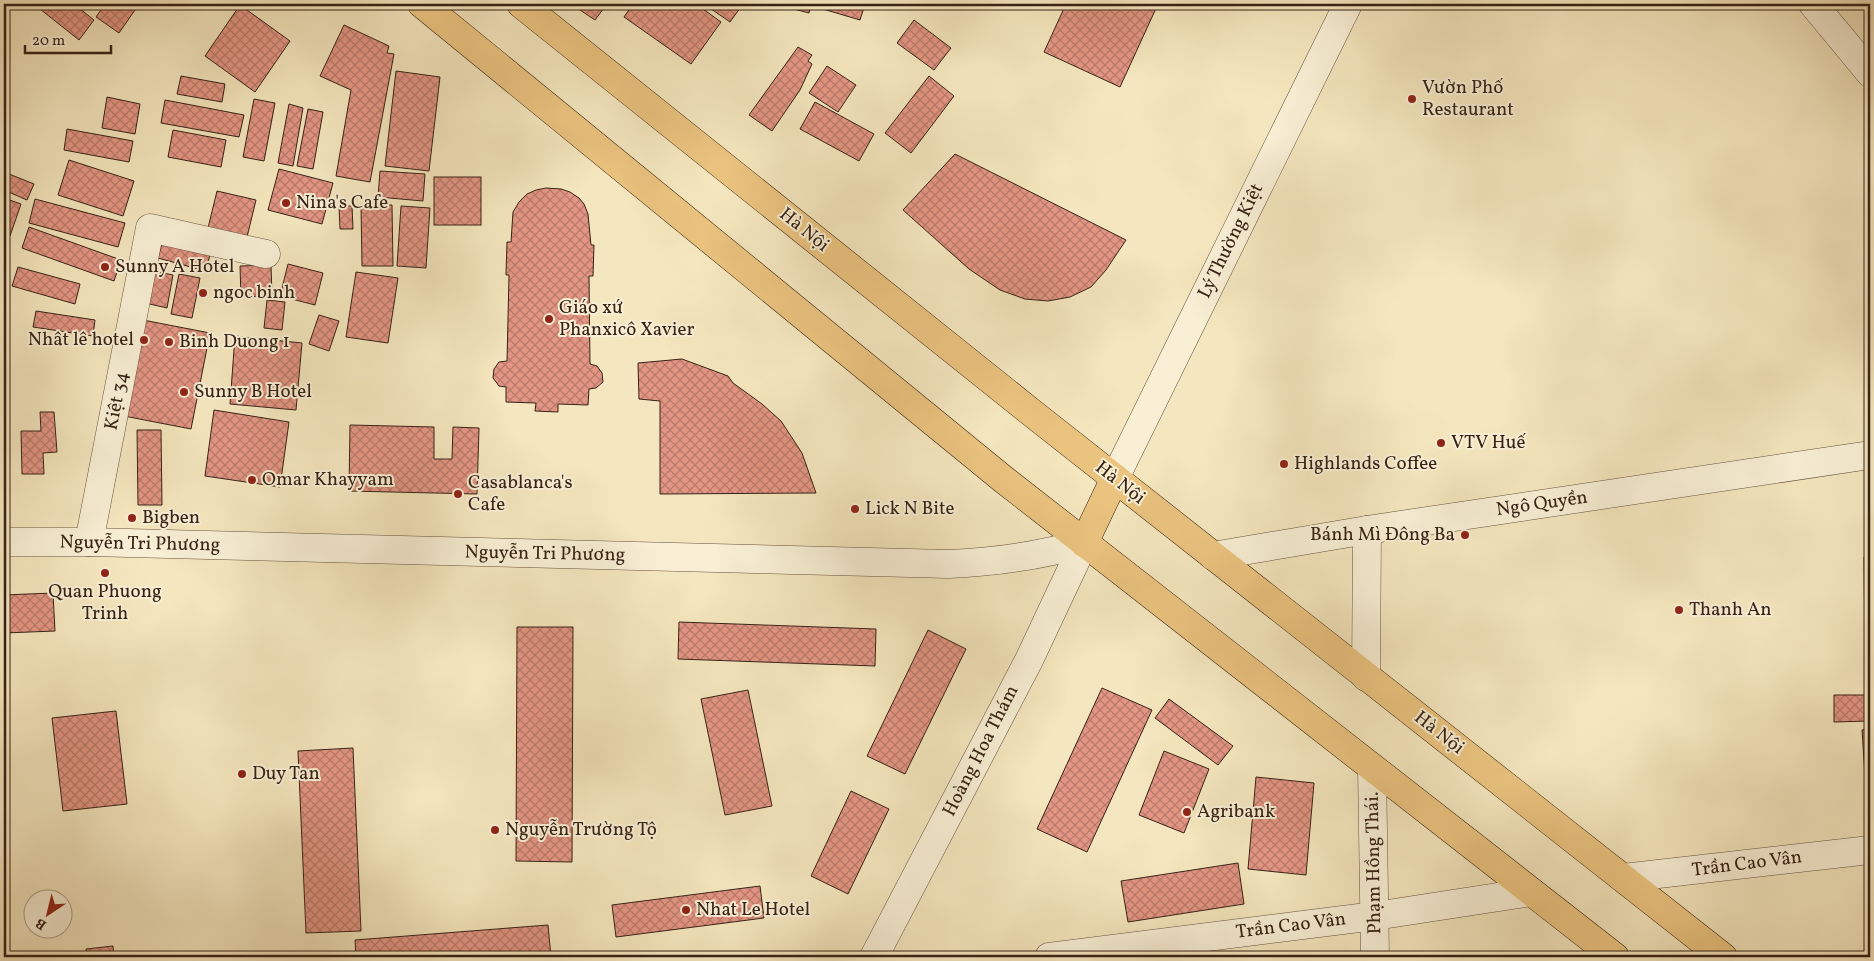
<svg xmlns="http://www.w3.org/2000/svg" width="1874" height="961" font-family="Vollkorn,serif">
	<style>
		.building { fill: url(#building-cross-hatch); stroke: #372215 }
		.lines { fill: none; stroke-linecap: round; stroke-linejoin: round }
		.minor-casing { stroke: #66533f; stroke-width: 29 }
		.major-casing { stroke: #372215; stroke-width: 29 }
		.minor { stroke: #f8efd5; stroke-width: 28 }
		.major { stroke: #eac37f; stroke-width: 28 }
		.poi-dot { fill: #8f2418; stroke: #f8efd5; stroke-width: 2 }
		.labels { text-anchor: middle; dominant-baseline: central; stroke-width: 4; stroke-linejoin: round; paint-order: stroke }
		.poi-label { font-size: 19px; fill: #372215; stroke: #f8efd5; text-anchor: start }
		.street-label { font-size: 19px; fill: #372215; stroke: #f8efd5 }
	</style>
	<defs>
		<pattern id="building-cross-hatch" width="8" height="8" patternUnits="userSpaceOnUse" patternTransform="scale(1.25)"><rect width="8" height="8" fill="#e49684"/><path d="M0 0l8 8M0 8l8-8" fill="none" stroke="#ba7a6b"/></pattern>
	</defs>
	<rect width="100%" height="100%" fill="#f4e6be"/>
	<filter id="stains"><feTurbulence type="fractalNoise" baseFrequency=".004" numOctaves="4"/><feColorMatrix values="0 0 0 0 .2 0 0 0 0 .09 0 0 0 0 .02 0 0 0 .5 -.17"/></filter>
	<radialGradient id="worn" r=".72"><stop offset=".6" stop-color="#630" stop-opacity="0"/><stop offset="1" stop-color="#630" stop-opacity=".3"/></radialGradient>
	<g class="building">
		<path d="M35 4H74L94 20 79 40 35 5Z"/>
		<path d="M105 4H136L135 10 119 33 96 17Z"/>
		<path d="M571 4H607L595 20Z"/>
		<path d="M633 4H696L721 22 691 64 624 17Z"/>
		<path d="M704 4H743L730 22Z"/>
		<path d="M775 4H811L809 13Z"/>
		<path d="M824 4H865L860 20 823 9Z"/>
		<path d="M1066 4H1158L1120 87 1044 52Z"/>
		<path d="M240 5 290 41 255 92 205 56Z"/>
		<path d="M914 20 951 48 934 70 897 43Z"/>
		<path d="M344 25 389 46 387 53 394 54 370 182 336 176 351 90 320 76Z"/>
		<path d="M798 47 812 55 808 61 812 64 800 90 772 131 749 115Z"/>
		<path d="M827 66 856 85 838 112 809 93Z"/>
		<path d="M396 71 440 77 429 171 385 166Z"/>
		<path d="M181 76 225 84 222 102 177 94Z"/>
		<path d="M929 76 954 96 911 153 885 133Z"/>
		<path d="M107 97 140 104 135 134 102 128Z"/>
		<path d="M254 99 275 103 264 161 243 157Z"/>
		<path d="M165 100 244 115 239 137 161 123Z"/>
		<path d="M815 102 874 134 859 161 800 129Z"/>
		<path d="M289 104 303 108 293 166 278 163Z"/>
		<path d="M308 109 323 112 313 169 297 166Z"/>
		<path d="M67 129 133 141 129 162 64 150Z"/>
		<path d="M173 130 226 140 221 167 168 157Z"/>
		<path d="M955 154 1126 240 1106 270 1091 287 1070 297 1048 301 1025 299 1000 290 969 269 903 210Z"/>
		<path d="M69 160 134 181 123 216 58 195Z"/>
		<path d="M279 169 333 183 322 224 268 210Z"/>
		<path d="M380 171 425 174 423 201 378 197Z"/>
		<path d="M4 172 34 184 27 200 4 190Z"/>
		<rect x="434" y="177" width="47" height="48"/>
		<path d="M546 188 561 189 570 192 579 198 584 204 588 214 591 245H594L593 276H589L590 364 597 366 602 373 603 382 596 388 589 389 588 405 558 404V412L535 411 536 403 506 402V387L499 386 493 378 494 369 499 362 507 361 509 275H506L507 242H511L513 212 519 202 527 194 536 190Z"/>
		<path d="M217 191 256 200 247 237 208 228Z"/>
		<path d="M4 198 21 204 10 236 4 234Z"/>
		<path d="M35 199 125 223 118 247 29 223Z"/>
		<path d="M361 205H392L393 266H362Z"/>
		<path d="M339 206H352L353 229H340Z"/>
		<path d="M401 206 430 208 426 268 397 266Z"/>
		<path d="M29 227 121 260 114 281 22 248Z"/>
		<path d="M164 236 212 249 205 271 158 258Z"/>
		<path d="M288 264 323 273 315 305 280 296Z"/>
		<path d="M271 265 272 296 241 297 240 266Z"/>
		<path d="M18 267 80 284 75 304 12 286Z"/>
		<path d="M147 270 173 275 167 308 141 302Z"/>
		<path d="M356 272 398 278 388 343 346 337Z"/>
		<path d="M179 274 200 278 192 318 171 314Z"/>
		<path d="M267 300 285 302 282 330 264 328Z"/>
		<path d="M36 311 95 320 93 336 33 327Z"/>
		<path d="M319 315 339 321 329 351 309 344Z"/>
		<path d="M143 320 210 333 191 429 124 416Z"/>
		<path d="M235 336 302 343 296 410 230 404Z"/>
		<path d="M682 359 728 376 733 383 762 404 781 421 802 453 816 493 660 494V401L639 399 638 363Z"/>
		<path d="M4 379 7 416H4Z"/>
		<path d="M214 410 289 422 280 487 205 476Z"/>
		<path d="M40 412H54L57 452 43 453 44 474H22L21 431H41Z"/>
		<path d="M350 425 434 427V459H452L453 427 479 428 477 494 349 491Z"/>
		<path d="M137 430H161L162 505H138Z"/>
		<path d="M1864 557H1870V650H1865Z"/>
		<path d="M53 593 55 631 4 633V595Z"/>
		<path d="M679 622 876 629 875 666 678 659Z"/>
		<path d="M517 627H573L572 862 516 861Z"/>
		<path d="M928 630 966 649 905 774 867 756Z"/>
		<path d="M1102 688 1152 710 1087 852 1037 829Z"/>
		<path d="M748 690 772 806 725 815 701 699Z"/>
		<path d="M1834 695H1870V721L1834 722Z"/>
		<path d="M1169 699 1233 746 1218 765 1155 718Z"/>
		<path d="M116 711 127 804 63 811 52 718Z"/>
		<path d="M1870 729V776H1865L1862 730Z"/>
		<path d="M353 748 361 931 306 933 298 751Z"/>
		<path d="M1164 751 1209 769 1184 833 1139 815Z"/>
		<path d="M1256 777 1314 783 1306 875 1248 869Z"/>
		<path d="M851 791 889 809 848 894 811 876Z"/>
		<path d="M1238 863 1244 904 1128 922 1121 881Z"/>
		<path d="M760 886 764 918 616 937 612 905Z"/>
		<path d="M548 925 551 957H356L355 940Z"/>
		<path d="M113 946 114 957H87L86 949Z"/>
	</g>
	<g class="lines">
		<defs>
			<g id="minor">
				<path d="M1813 4 1870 73"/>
				<path d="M1115 478 1348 4"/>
				<path d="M4 542H89L949 564C995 562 1039 556 1084 543"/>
				<path d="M89 542 150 228 266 254"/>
				<path d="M1213 556 1367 530 1870 455"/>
				<path d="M1366 677 1367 530"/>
				<path d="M1372 768 1375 957"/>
				<path d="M1623 878 1870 850"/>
				<path d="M874 957 1029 660 1084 543"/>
				<path d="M1049 957 1375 916 1531 892"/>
			</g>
			<g id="major">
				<path d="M422 4 1003 479 1615 957"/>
				<path d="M521 4 1032 413 1723 957"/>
				<path d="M1084 543 1115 478"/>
			</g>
		</defs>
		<use href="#minor" class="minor-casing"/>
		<use href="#major" class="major-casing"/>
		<use href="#minor" class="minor"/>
		<use href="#major" class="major"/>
	</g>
	<g class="poi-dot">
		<circle cx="1412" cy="99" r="5"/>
		<circle cx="286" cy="203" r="5"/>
		<circle cx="105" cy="267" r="5"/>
		<circle cx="203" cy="293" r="5"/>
		<circle cx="549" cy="319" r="5"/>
		<circle cx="144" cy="340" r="5"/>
		<circle cx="169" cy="342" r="5"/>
		<circle cx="184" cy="392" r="5"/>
		<circle cx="1441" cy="443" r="5"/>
		<circle cx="1284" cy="464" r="5"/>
		<circle cx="252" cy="480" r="5"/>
		<circle cx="458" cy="494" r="5"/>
		<circle cx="855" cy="509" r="5"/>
		<circle cx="132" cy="518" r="5"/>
		<circle cx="1465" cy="535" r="5"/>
		<circle cx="105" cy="573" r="5"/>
		<circle cx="1679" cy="610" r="5"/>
		<circle cx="242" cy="774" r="5"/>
		<circle cx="1187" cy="812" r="5"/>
		<circle cx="495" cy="830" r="5"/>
		<circle cx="686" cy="910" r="5"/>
	</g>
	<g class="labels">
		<g class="poi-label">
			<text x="1422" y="88">Vườn Phố<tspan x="1422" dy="22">Restaurant</tspan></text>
			<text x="296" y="203">Nina's Cafe</text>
			<text x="115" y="267">Sunny A Hotel</text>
			<text x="213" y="293">ngoc binh</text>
			<text x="559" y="308">Giáo xứ<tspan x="559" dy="22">Phanxicô Xavier</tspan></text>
			<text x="134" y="340" text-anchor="end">Nhât lê hotel</text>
			<text x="179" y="342">Binh Duong 1</text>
			<text x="194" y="392">Sunny B Hotel</text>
			<text x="1451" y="443">VTV Huế</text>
			<text x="1294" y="464">Highlands Coffee</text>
			<text x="262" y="480">Omar Khayyam</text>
			<text x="468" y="483">Casablanca's<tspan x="468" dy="22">Cafe</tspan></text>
			<text x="865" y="509">Lick N Bite</text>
			<text x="142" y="518">Bigben</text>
			<text x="1455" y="535" text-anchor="end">Bánh Mì Đông Ba</text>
			<text x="105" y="592" text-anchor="middle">Quan Phuong<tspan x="105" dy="22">Trinh</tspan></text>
			<text x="1689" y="610">Thanh An</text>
			<text x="252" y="774">Duy Tan</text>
			<text x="1197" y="812">Agribank</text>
			<text x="505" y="830">Nguyễn Trường Tộ</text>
			<text x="696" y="910">Nhat Le Hotel</text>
		</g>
		<g class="street-label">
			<text transform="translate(804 230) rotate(39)">Hà Nội</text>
			<text transform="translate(1231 241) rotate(-64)">Lý Thường Kiệt</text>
			<text transform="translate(117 401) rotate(-79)">Kiệt 34</text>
			<text transform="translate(1120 483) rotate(38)">Hà Nội</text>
			<text transform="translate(1542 504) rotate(-8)">Ngô Quyền</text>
			<text transform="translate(140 544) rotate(1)">Nguyễn Tri Phương</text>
			<text transform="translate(545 554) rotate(1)">Nguyễn Tri Phương</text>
			<text transform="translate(1439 733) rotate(38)">Hà Nội</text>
			<text transform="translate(981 751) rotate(-63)">Hoàng Hoa Thám</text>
			<text transform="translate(1374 863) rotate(-91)">Phạm Hồng Thái.</text>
			<text transform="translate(1747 864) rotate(-7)">Trần Cao Vân</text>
			<text transform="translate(1291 926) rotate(-7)">Trần Cao Vân</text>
		</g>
	</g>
	<rect width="1874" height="961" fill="none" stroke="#f4e6be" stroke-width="20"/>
	<rect x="5" y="5" width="1864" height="951" fill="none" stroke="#372215" stroke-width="2.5"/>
	<rect x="10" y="10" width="1854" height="941" fill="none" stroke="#372215"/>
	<g transform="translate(48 914) rotate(215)"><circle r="24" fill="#f8efd5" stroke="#ab9d88"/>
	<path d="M0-4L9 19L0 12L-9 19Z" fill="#8f2418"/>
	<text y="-8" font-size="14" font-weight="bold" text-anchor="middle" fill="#372215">B</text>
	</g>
	<path d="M25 45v8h86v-8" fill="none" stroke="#372215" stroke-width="2.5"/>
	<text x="32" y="45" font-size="15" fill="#372215" stroke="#f8efd5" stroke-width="4" paint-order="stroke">20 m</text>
	<rect width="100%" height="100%" filter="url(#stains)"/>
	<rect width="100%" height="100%" fill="url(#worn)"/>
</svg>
